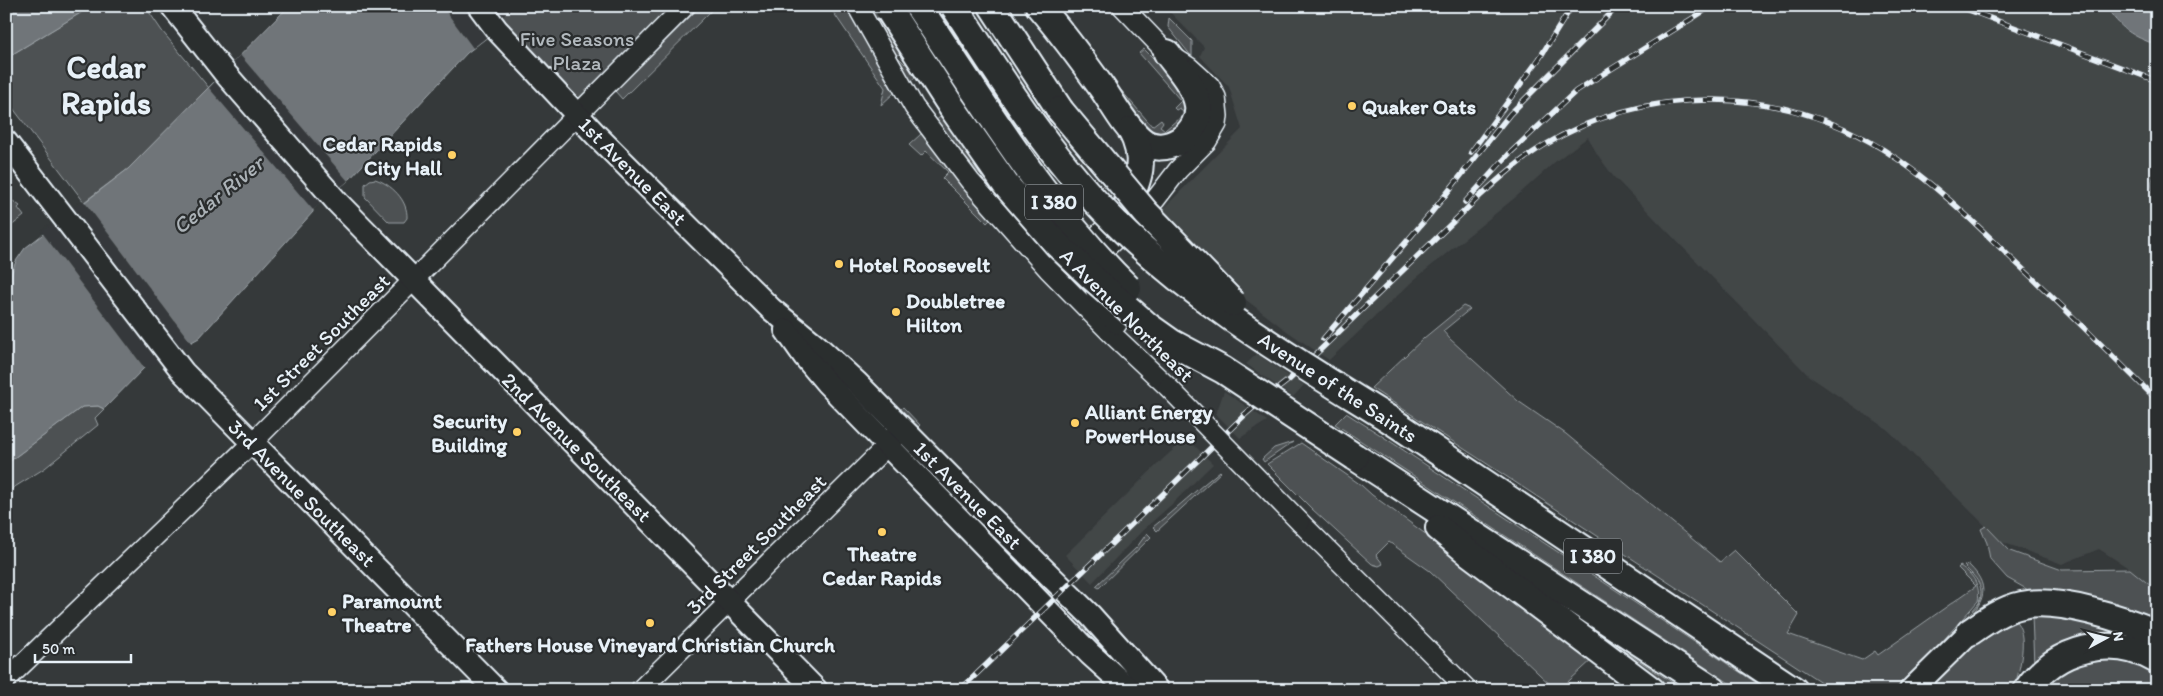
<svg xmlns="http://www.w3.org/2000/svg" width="2163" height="696" font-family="Itim,sans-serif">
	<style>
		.built { fill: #424647 }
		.green { fill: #4d5152; stroke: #9aa1a5 }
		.water { fill: #707579; stroke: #a0a7ac }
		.pier { fill: #35393a }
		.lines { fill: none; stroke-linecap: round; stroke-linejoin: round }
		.minor-casing { stroke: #e8f1f8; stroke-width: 22 }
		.major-casing { stroke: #e8f1f8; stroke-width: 26 }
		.highway-casing { stroke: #e8f1f8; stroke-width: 30 }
		.minor { stroke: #2a2d2e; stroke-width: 19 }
		.major { stroke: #2a2d2e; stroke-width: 22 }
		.highway { stroke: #2a2d2e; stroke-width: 26 }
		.rail-casing { stroke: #e8f1f8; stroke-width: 5.5 }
		.rail { stroke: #2a2d2e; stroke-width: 4; stroke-dasharray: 11; stroke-linecap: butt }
		.minor-bridge-casing { stroke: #e8f1f8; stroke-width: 22; stroke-linecap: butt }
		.highway-bridge-casing { stroke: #e8f1f8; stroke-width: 30; stroke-linecap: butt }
		.minor-bridge { stroke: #2a2d2e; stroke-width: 19 }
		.highway-bridge { stroke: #2a2d2e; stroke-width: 26 }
		.poi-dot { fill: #ffd166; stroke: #2a2d2e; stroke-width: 2 }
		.labels { text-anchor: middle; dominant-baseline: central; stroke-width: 4.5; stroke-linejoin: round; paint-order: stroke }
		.shield { fill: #2a2d2e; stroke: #afb6bb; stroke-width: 1 }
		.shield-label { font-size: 20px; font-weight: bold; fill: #e8f1f8 }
		.park-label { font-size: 21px; fill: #b2b9be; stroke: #2a2d2e }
		.poi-label { font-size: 21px; font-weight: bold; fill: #e8f1f8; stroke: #2a2d2e; text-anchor: start }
		.street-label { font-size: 21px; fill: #e8f1f8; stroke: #2a2d2e }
		.water-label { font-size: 22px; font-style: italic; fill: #acb3b8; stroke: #2a2d2e }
		.town-label { font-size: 31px; font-weight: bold; fill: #e8f1f8; stroke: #2a2d2e }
	</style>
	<rect width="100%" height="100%" fill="#35393a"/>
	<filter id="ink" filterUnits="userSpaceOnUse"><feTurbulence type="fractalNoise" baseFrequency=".02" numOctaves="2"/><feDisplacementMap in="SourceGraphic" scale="10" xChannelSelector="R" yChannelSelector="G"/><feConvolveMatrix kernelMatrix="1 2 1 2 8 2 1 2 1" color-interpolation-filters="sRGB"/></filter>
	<g filter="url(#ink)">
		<g class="built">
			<path d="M1164 6H2106L2117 23 2128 32 2157 45V170L2153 176 2155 196 2157 199V591L2130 569 2099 549 2062 564 2002 542 1888 430 1809 376 1613 176 1597 154 1588 137 1556 161 1517 196 1415 279 1329 360 1284 329 1241 296 1244 292 1163 209 1242 129 1229 87 1200 56 1204 47Z"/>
			<path d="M1257 354 1283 372 1304 385 1293 397 1246 364Z"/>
			<path d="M1224 391 1253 411 1267 421 1240 438 1216 414Z"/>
			<path d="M1187 438 1213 464 1171 505 1143 530 1092 583 1065 555 1165 457Z"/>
		</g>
		<g class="green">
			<path d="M92 6H97L98 9 102 6H145L162 31 209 88 128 169 84 202 6 99V58Z"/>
			<path d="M504 6H674L577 115 498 29Z"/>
			<path d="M701 6H716L622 99 615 91Z"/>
			<path d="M829 6H849L886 74 884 76 894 93 881 105 885 88Z"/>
			<path d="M865 6H879L904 50 897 56 905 64 912 58 921 73 908 83Z"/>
			<path d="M1169 18 1192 41V57L1168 27Z"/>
			<path d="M1144 49 1182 87 1189 115 1167 136 1145 132 1114 82 1152 126 1161 119 1163 122 1160 126 1165 130 1184 114 1180 108 1176 110 1174 108 1181 101 1139 53Z"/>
			<path d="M946 112 1026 226 934 122Z"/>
			<path d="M921 134 924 136 991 219 987 223 942 178 948 172 926 151 921 156 909 145Z"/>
			<path d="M375 179C391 184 408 200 407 218L404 222H389L365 197V184L370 180Z"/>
			<path d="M13 201 20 206 18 208 24 216 6 230V205Z"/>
			<path d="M1463 306 1470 309 1443 331 1450 339 1518 401 1566 434 1720 562 1734 550 1799 615 1788 634 1862 660 1875 651 1878 655 1976 586 1958 568 1960 566C1973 574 1981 586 1978 601L1925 661 1894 690H1833L1371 388 1424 338Z"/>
			<path d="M98 406 104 409 95 418 98 425 45 468 13 488 6 495V464L82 407Z"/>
			<path d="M903 407 920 425 916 429 899 411Z"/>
			<path d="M1346 413 1379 434 1767 690H1740L1335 424Z"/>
			<path d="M1293 442 1264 462 1262 459 1274 448Z"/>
			<path d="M1301 443 1361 485 1372 495 1508 594 1593 659 1559 690H1556L1430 571 1389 542 1376 555 1383 564 1379 566 1372 564 1312 509 1267 464Z"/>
			<path d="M1220 471 1221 472 1157 531 1153 527C1176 509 1197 489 1220 471Z"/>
			<path d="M961 507 994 533 1053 588 1045 596Z"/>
			<path d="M1986 526 2010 551 2062 570 2130 569 2157 591V626L2030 591 2007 578 1990 559 1987 543 1981 529Z"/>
			<path d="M1147 533 1151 537 1099 588 1096 586 1137 547Z"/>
			<path d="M1969 565C1995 590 1980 606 1961 627 1950 640 1938 652 1925 664L1979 603C1985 585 1976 578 1964 566Z"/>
			<path d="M2052 613 2147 636 2034 665 2032 615Z"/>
			<path d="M1079 616 1126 665 1121 669 1072 623Z"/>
			<path d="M2014 620C2030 631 2019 675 2013 690H1925L1982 634Z"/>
			<path d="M1586 626 1684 690H1666Z"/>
			<path d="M2098 653 2157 668V690H2036L2047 677Z"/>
		</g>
		<g class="water">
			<path d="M6 6H92L6 58Z"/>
			<path d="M289 6H504L498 29 467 53 348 181 313 209V212L199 338 144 368 104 409 98 406 82 407 6 464V288L16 261 25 248 128 169Z"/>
			<path d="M2106 6H2157V45C2132 36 2120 29 2106 6Z"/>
			<path d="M2157 170V199C2150 189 2150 180 2157 170Z"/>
		</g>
		<g class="pier">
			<path d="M442 6H507L501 26 473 48Z"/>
			<path d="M240 55 348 181 313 210 209 88Z"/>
			<path d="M83 200 192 344 180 353 146 370 41 231Z"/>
		</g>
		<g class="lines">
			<defs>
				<g id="minor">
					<path d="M857 6 914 107 970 181 1048 269 1114 336 1168 387"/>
					<path d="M1080 253 1121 212"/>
					<path d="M1117 324C1098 305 1086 281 1099 255L1155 200 1178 170 1207 141 1217 124 1218 116 1216 97 1210 86 1189 67 1167 53 1122 6"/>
					<path d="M1300 522 1468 690"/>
					<path d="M6 680 252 443 685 6"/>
					<path d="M640 690 897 436"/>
				</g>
				<g id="major">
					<path d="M172 6 224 72 338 203 816 690"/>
					<path d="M479 6 497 30 597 136 771 309 817 346 856 382 981 508 1090 615 1157 690"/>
					<path d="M6 142 183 372 496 690"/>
					<path d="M786 330 805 357 826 382 1090 654 1130 690"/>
					<path d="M1911 690 1970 632"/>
				</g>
				<g id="highway">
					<path d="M992 6 1060 110"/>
					<path d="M1039 6C1062 33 1082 60 1102 88 1114 105 1125 127 1141 140 1164 159 1202 134 1198 105 1195 86 1178 68 1167 53"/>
					<path d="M1126 207C1139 179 1147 160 1131 130"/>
					<path d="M1392 421 1794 690"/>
					<path d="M1355 457 1713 690"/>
					<path d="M1439 528 1468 552 1651 690"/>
					<path d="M1970 632C1986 621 2003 609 2022 605 2058 597 2123 619 2157 633"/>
					<path d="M2027 690C2055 647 2113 634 2157 660"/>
				</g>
			</defs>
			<use href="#minor" class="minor-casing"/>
			<use href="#major" class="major-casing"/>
			<use href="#highway" class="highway-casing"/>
			<use href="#minor" class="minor"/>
			<use href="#major" class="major"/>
			<use href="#highway" class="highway"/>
			<defs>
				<g id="rail">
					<path d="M1958 6 2157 81"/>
					<path d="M1471 152 1539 59 1572 6"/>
					<path d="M1465 202 1509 154 1576 91 1712 6"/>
					<path d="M1323 339 1431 213 1510 114 1618 6"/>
					<path d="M1244 415 1290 379 1480 196C1500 178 1520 160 1543 146 1648 83 1781 85 1884 150 1931 180 1971 219 2011 258 2061 304 2109 352 2157 400"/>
					<path d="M960 690 1250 410"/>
				</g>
			</defs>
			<use href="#rail" class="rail-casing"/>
			<use href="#rail" class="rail"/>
			<defs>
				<path id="minor-bridge" d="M1168 387 1300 522"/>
				<g id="highway-bridge">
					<path d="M918 6C982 101 1046 208 1128 288"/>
					<path d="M954 6C1003 81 1051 159 1115 222 1196 303 1296 361 1392 421"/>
					<path d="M889 10 953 109 1006 185 1057 244 1093 278 1148 326 1172 343 1223 370 1355 457"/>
					<path d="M1060 110 1146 213 1233 303"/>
				</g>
			</defs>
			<use href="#minor-bridge" class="minor-bridge-casing"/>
			<use href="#highway-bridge" class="highway-bridge-casing"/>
			<use href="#minor-bridge" class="minor-bridge"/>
			<use href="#highway-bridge" class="highway-bridge"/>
		</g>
	</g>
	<g class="poi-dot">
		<circle cx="1352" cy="106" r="5"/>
		<circle cx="452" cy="155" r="5"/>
		<circle cx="839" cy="264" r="5"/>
		<circle cx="896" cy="312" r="5"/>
		<circle cx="1075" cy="423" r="5"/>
		<circle cx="517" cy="432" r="5"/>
		<circle cx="882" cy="532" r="5"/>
		<circle cx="332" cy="612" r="5"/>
		<circle cx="650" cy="623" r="5"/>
	</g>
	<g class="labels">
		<g class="shield">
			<rect x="1025" y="184.5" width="58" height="35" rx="4"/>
			<rect x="1564" y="538.5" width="58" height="35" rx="4"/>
		</g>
		<g class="shield-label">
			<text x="1054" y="202">I 380</text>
			<text x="1593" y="556">I 380</text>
		</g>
		<g class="park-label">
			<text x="577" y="38">Five Seasons<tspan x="577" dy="24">Plaza</tspan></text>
		</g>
		<g class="poi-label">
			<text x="1362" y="106">Quaker Oats</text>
			<text x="442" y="143" text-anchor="end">Cedar Rapids<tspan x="442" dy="24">City Hall</tspan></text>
			<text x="849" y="264">Hotel Roosevelt</text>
			<text x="906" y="300">Doubletree<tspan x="906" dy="24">Hilton</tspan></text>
			<text x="1085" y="411">Alliant Energy<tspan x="1085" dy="24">PowerHouse</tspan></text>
			<text x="507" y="420" text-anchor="end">Security<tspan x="507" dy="24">Building</tspan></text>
			<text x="882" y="553" text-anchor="middle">Theatre<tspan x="882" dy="24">Cedar Rapids</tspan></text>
			<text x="342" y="600">Paramount<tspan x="342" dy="24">Theatre</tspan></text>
			<text x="650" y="644" text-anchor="middle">Fathers House Vineyard Christian Church</text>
		</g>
		<g class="street-label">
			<text transform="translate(633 171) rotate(45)">1st Avenue East</text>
			<text transform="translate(1127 315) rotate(45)">A Avenue Northeast</text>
			<text transform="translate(321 342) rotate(-45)">1st Street Southeast</text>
			<text transform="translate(1338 387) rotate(33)">Avenue of the Saints</text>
			<text transform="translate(577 447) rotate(45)">2nd Avenue Southeast</text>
			<text transform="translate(302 493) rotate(45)">3rd Avenue Southeast</text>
			<text transform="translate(968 495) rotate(45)">1st Avenue East</text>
			<text transform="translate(756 544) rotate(-45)">3rd Street Southeast</text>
		</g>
		<g class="water-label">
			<text transform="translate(218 195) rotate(-39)">Cedar River</text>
		</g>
		<g class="town-label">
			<text x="106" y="67">Cedar<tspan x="106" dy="36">Rapids</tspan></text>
		</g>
	</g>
	<rect width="2163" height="696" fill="none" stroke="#2a2d2e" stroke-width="25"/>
	<rect x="12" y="12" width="2138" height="671" fill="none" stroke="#e8f1f8" stroke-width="2" filter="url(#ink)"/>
	<g transform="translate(2106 638) rotate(83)" stroke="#2a2d2e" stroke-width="4" paint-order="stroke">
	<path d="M0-4L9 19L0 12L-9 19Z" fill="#e8f1f8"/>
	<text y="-8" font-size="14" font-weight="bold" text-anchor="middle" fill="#e8f1f8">N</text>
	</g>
	<path d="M35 654v8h96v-8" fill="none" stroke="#e8f1f8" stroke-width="2.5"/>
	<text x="42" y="654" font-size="15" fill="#e8f1f8" stroke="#2a2d2e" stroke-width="4" paint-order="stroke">50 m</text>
</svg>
